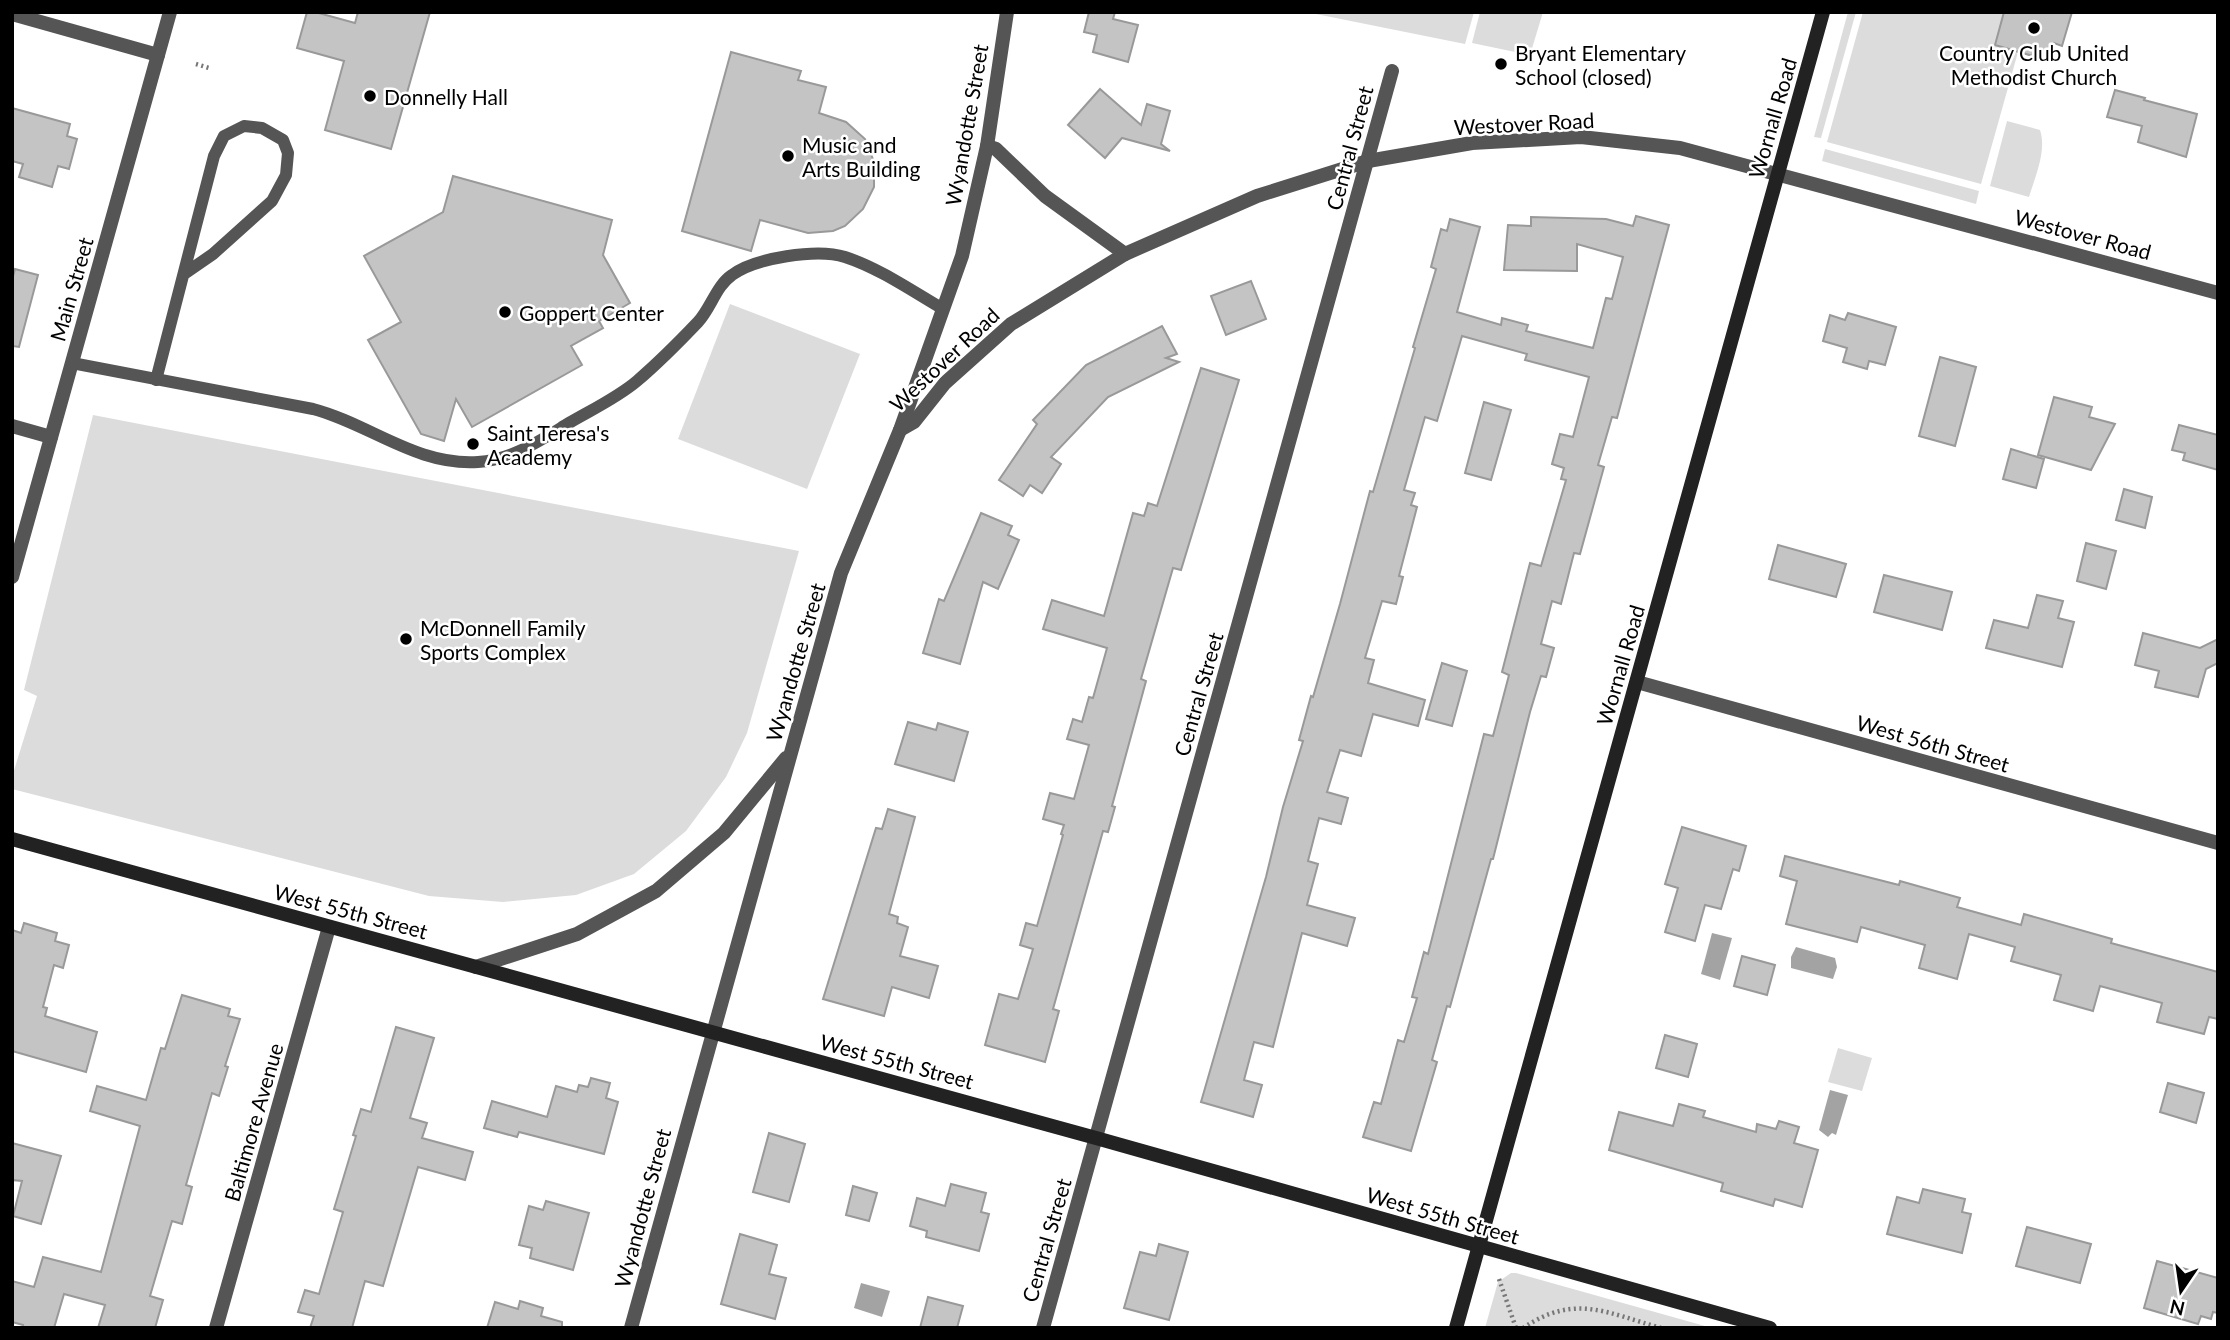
<svg xmlns="http://www.w3.org/2000/svg" width="2230" height="1340" font-family="Lato,sans-serif">
	<style>
		.green { fill: #dcdcdc }
		.water { fill: #a3a3a3 }
		.building { fill: #c4c4c4; stroke: #999; stroke-width: 2 }
		.lines { fill: none; stroke-linecap: round; stroke-linejoin: round }
		.path { stroke: #777; stroke-width: 4.5; stroke-dasharray: 2 3.5; stroke-linecap: butt }
		.service { stroke: #555; stroke-width: 12 }
		.minor { stroke: #555; stroke-width: 14 }
		.secondary { stroke: #222; stroke-width: 14 }
		.poi-dot { fill: #000; stroke: #fff; stroke-width: 2.5 }
		.labels { text-anchor: middle; dominant-baseline: central; stroke-width: 5; stroke-linejoin: round; paint-order: stroke }
		.poi-label { font-size: 21px; fill: #000; stroke: #fff; text-anchor: start }
		.street-label { font-size: 21px; fill: #000; stroke: #fff }
	</style>
	<rect width="100%" height="100%" fill="#fff"/>
	<g class="green">
		<path d="M1306 12H1474L1465 44Z"/>
		<path d="M1480 12H1543L1530 55 1472 43Z"/>
		<path d="M1848 12H1856L1821 138 1814 137Z"/>
		<path d="M1863 12H2004L1995 45 2018 52 1981 184 1827 142Z"/>
		<path d="M2007 121 2040 130C2047 151 2035 177 2029 197L1990 186Z"/>
		<path d="M1825 149 1979 191 1976 204 1822 161Z"/>
		<path d="M730 304 860 354 807 489 678 439Z"/>
		<path d="M93 415 799 551 747 733 726 777 686 831 634 874 576 895 503 902 429 896 12 789V777L37 696 24 690Z"/>
		<path d="M1838 1048 1872 1058 1862 1091 1828 1082Z"/>
		<path d="M1511 1273H1516L1712 1328H1485L1498 1282Z"/>
	</g>
	<g class="water">
		<path d="M1712 933 1732 938 1720 980 1701 974Z"/>
		<path d="M1796 947 1835 958 1837 967 1833 979 1791 968V957Z"/>
		<path d="M1830 1090 1848 1095 1836 1135 1832 1133 1828 1137 1819 1130Z"/>
		<path d="M861 1283 890 1291 882 1317 854 1308Z"/>
	</g>
	<g class="building">
		<path d="M307 12H315L355 23 358 12H430L391 149 325 130 344 61 297 48Z"/>
		<path d="M1089 12H1115L1113 19 1138 25 1128 62 1093 52 1097 35 1084 32Z"/>
		<path d="M2004 12H2072L2062 46 2054 43 2050 61 1995 45Z"/>
		<path d="M731 52 801 71 798 80 826 87 819 113 846 122 865 139 874 162V187L863 209 845 226 833 231 808 233 760 220 751 251 682 231Z"/>
		<path d="M1100 89 1141 125 1147 104 1170 111 1161 144 1170 151 1122 138 1105 158 1068 125Z"/>
		<path d="M2115 90 2145 98 2144 100 2197 114 2186 157 2138 142 2142 126 2107 117Z"/>
		<path d="M12 108 70 124 67 136 77 139 69 169 58 166 52 187 19 177 23 164 12 161Z"/>
		<path d="M453 176 612 220 603 255 630 303 599 321 603 328 571 346 582 365 472 427 456 399 444 441 421 434 368 340 401 322 364 256 443 212Z"/>
		<path d="M1636 216 1669 225 1617 418 1612 417 1598 465 1604 467 1580 554 1574 553 1561 604 1552 601 1541 644 1554 648 1546 677 1541 676 1530 712 1493 859H1491L1450 1007 1447 1006 1432 1060 1437 1062 1411 1151 1363 1137 1374 1102 1381 1104 1398 1040 1404 1042 1417 998 1412 997 1424 952 1428 954 1484 734 1493 736 1509 675 1502 672 1530 563 1541 566 1566 480 1561 479 1564 468 1552 464 1560 434 1573 437 1589 377 1525 360 1527 354 1462 336 1437 421 1425 417 1404 490 1415 493 1411 505 1417 507 1399 576 1403 577 1396 604 1382 601 1365 658 1374 660 1368 683 1425 700 1418 726 1373 714 1361 756 1340 750 1327 792 1348 798 1341 824 1319 818 1308 861 1318 864 1307 905 1355 918 1347 946 1302 933 1273 1047 1254 1042 1244 1080 1262 1085 1253 1117 1201 1102 1266 877 1283 807 1303 741 1299 740 1311 696 1313 697 1340 604 1370 491 1373 492 1415 348 1413 347 1436 269 1431 267 1441 229 1447 231 1450 219 1480 227 1457 312 1501 325 1502 318 1528 325 1526 331 1593 348 1606 298 1612 299 1623 257 1577 244V271L1504 270 1508 225 1531 226V217L1606 219 1633 226Z"/>
		<path d="M15 269 38 275 19 347 12 346V280Z"/>
		<path d="M1251 281 1266 319 1226 335 1211 296Z"/>
		<path d="M1848 313 1896 327 1885 365 1869 361 1867 369 1843 362 1847 348 1823 341 1830 315 1845 320Z"/>
		<path d="M1162 326 1177 354 1166 358 1179 362 1108 397 1051 457 1061 464 1042 493 1030 485 1023 496 999 480 1037 424 1033 420 1086 365Z"/>
		<path d="M1940 357 1976 367 1955 446 1919 436Z"/>
		<path d="M1201 368 1239 380 1181 570 1173 568 1141 679 1146 681 1112 806 1115 807 1108 832 1103 831 1053 1009 1059 1011 1045 1062 985 1045 999 994 1018 999 1033 949 1020 945 1026 923 1037 926 1063 835 1061 834 1064 825 1043 819 1050 793 1074 799 1089 745 1067 739 1073 719 1082 722 1089 697 1093 698 1107 648 1043 629 1052 600 1104 616 1133 513 1144 516 1148 503 1157 506Z"/>
		<path d="M2054 397 2092 407 2089 417 2115 424 2091 470 2038 455Z"/>
		<path d="M1484 402 1511 410 1491 480 1465 473Z"/>
		<path d="M2179 425 2218 435V470L2183 460 2185 453 2172 450Z"/>
		<path d="M2011 449 2044 459 2036 488 2003 479Z"/>
		<path d="M2124 489 2152 497 2145 528 2116 520Z"/>
		<path d="M981 513 1012 526 1008 535 1019 540 998 589 983 582 960 664 923 653 939 599 944 601Z"/>
		<path d="M2086 543 2116 551 2106 589 2077 581Z"/>
		<path d="M1778 545 1846 564 1836 597 1769 579Z"/>
		<path d="M1884 575 1952 592 1942 630 1874 612Z"/>
		<path d="M2037 595 2063 601 2058 618 2074 622 2062 667 1986 648 1994 620 2028 628Z"/>
		<path d="M2143 633 2200 648 2218 639V663L2206 669 2198 697 2155 687 2159 671 2135 665Z"/>
		<path d="M1442 663 1467 671 1452 726 1426 719Z"/>
		<path d="M908 722 936 730 938 723 968 732 954 781 895 764Z"/>
		<path d="M888 809 915 817 889 914 898 917 897 923 908 927 900 956 938 966 929 998 892 987 884 1016 823 999 876 828 882 829Z"/>
		<path d="M1682 827 1746 846 1739 871 1733 869 1721 909 1705 905 1695 941 1665 932 1678 888 1665 884Z"/>
		<path d="M1785 856 1899 885 1900 881 1960 898 1957 907 2021 925 2024 914 2112 939 2111 943 2218 972V1019L2209 1017 2204 1034 2157 1022 2162 1003 2100 986 2093 1011 2054 1000 2061 975 2011 961 2015 947 1969 934 1957 979 1919 968 1925 945 1861 927 1857 942 1786 924 1797 881 1780 876Z"/>
		<path d="M24 923 57 933 55 941 69 945 63 968 54 965 43 1007 47 1008 45 1016 97 1032 86 1072 12 1051V930L21 933Z"/>
		<path d="M1742 956 1775 965 1767 995 1734 986Z"/>
		<path d="M182 995 230 1009 228 1016 240 1019 225 1066 228 1067 219 1096 212 1093 186 1185 192 1187 182 1224 172 1221 150 1296 163 1300 155 1328H98L105 1305 64 1294 54 1328H22L23 1325 12 1322V1281L34 1287 43 1257 101 1272 140 1126 90 1111 97 1086 146 1100 161 1048 165 1049Z"/>
		<path d="M396 1027 434 1038 410 1118 427 1123 422 1138 473 1152 465 1180 418 1167 383 1286 365 1281 352 1328H310L314 1316 298 1312 305 1290 319 1294 343 1212 334 1209 356 1136 353 1135 361 1109 371 1112Z"/>
		<path d="M1665 1035 1697 1044 1688 1077 1656 1068Z"/>
		<path d="M591 1078 610 1083 606 1098 618 1102 604 1154 519 1132 517 1137 484 1128 492 1101 547 1117 556 1086 577 1092 579 1085 588 1087Z"/>
		<path d="M2168 1083 2204 1093 2196 1123 2160 1112Z"/>
		<path d="M1679 1104 1705 1111 1703 1117 1756 1132 1757 1124 1776 1129 1779 1121 1799 1127 1794 1143 1818 1150 1802 1207 1775 1199 1773 1206 1721 1191 1723 1183 1609 1150 1619 1112 1673 1126Z"/>
		<path d="M769 1133 805 1144 789 1202 753 1192Z"/>
		<path d="M12 1143 61 1156 41 1224 13 1216 22 1181 12 1180Z"/>
		<path d="M951 1184 986 1193 981 1212 989 1214 979 1251 926 1237 927 1231 910 1226 917 1198 945 1206Z"/>
		<path d="M853 1186 877 1193 869 1221 846 1215Z"/>
		<path d="M1923 1189 1965 1199 1962 1212 1971 1214 1962 1253 1887 1234 1897 1197 1919 1203Z"/>
		<path d="M546 1201 589 1213 573 1270 530 1258 532 1248 519 1245 529 1206 543 1210Z"/>
		<path d="M2027 1227 2091 1244 2080 1283 2016 1266Z"/>
		<path d="M740 1234 777 1245 769 1274 786 1278 775 1319 721 1304Z"/>
		<path d="M1159 1244 1188 1252 1169 1320 1124 1308 1140 1252 1156 1256Z"/>
		<path d="M2157 1261 2218 1278V1313L2213 1312 2211 1319 2201 1316 2198 1324 2144 1308Z"/>
		<path d="M928 1297 963 1306 957 1328H920Z"/>
		<path d="M520 1301 543 1308 541 1316 562 1322V1328H487L495 1302 518 1309Z"/>
	</g>
	<g class="lines">
		<g class="path">
			<path d="M196 64 209 68"/>
			<path d="M1499 1279 1516 1328"/>
			<path d="M1523 1328C1575 1293 1607 1313 1661 1328"/>
		</g>
		<g class="service">
			<path d="M72 363 313 409C370 424 416 466 478 462 512 460 541 440 569 423 591 410 617 398 637 381 658 363 679 342 698 322 711 308 716 286 732 275 755 258 817 248 845 257 879 268 912 291 943 309"/>
			<path d="M156 380 214 156 224 136 244 126 262 128 283 140 288 153 286 175 272 201 213 254 184 274"/>
		</g>
		<g class="minor">
			<path d="M12 14 158 55"/>
			<path d="M987 146 996 149 1045 196 1125 254 1257 196 1368 161 1472 143 1581 137 1680 148 2218 293"/>
			<path d="M12 426 51 437"/>
			<path d="M900 430 914 422 945 383 1011 324 1125 254"/>
			<path d="M12 577 170 12"/>
			<path d="M1637 682 2218 843"/>
			<path d="M476 967 577 934 656 891 724 833 786 758"/>
			<path d="M216 1328 329 927"/>
			<path d="M631 1328 841 573 900 430 962 256 987 146 1007 12"/>
			<path d="M1043 1328 1392 71"/>
		</g>
		<g class="secondary">
			<path d="M12 839 1096 1138 1770 1328"/>
			<path d="M1456 1328 1823 12"/>
		</g>
	</g>
	<g class="poi-dot">
		<circle cx="2034" cy="28" r="7"/>
		<circle cx="1501" cy="64" r="7"/>
		<circle cx="370" cy="96" r="7"/>
		<circle cx="788" cy="156" r="7"/>
		<circle cx="505" cy="312" r="7"/>
		<circle cx="473" cy="444" r="7"/>
		<circle cx="406" cy="639" r="7"/>
	</g>
	<g class="labels">
		<g class="poi-label">
			<text x="1515" y="52">Bryant Elementary<tspan x="1515" dy="24">School (closed)</tspan></text>
			<text x="2034" y="52" text-anchor="middle">Country Club United<tspan x="2034" dy="24">Methodist Church</tspan></text>
			<text x="384" y="96">Donnelly Hall</text>
			<text x="802" y="144">Music and<tspan x="802" dy="24">Arts Building</tspan></text>
			<text x="519" y="312">Goppert Center</text>
			<text x="487" y="432">Saint Teresa's<tspan x="487" dy="24">Academy</tspan></text>
			<text x="420" y="627">McDonnell Family<tspan x="420" dy="24">Sports Complex</tspan></text>
		</g>
		<g class="street-label">
			<text transform="translate(1772 118) rotate(-74)">Wornall Road</text>
			<text transform="translate(1524 123) rotate(-3)">Westover Road</text>
			<text transform="translate(966 125) rotate(-80)">Wyandotte Street</text>
			<text transform="translate(1349 148) rotate(-75)">Central Street</text>
			<text transform="translate(2083 234) rotate(15)">Westover Road</text>
			<text transform="translate(71 289) rotate(-74)">Main Street</text>
			<text transform="translate(944 359) rotate(-43)">Westover Road</text>
			<text transform="translate(795 662) rotate(-74)">Wyandotte Street</text>
			<text transform="translate(1620 665) rotate(-74)">Wornall Road</text>
			<text transform="translate(1198 694) rotate(-74)">Central Street</text>
			<text transform="translate(1933 743) rotate(16)">West 56th Street</text>
			<text transform="translate(351 911) rotate(15)">West 55th Street</text>
			<text transform="translate(897 1061) rotate(15)">West 55th Street</text>
			<text transform="translate(253 1122) rotate(-74)">Baltimore Avenue</text>
			<text transform="translate(642 1208) rotate(-75)">Wyandotte Street</text>
			<text transform="translate(1443 1215) rotate(16)">West 55th Street</text>
			<text transform="translate(1046 1240) rotate(-74)">Central Street</text>
		</g>
	</g>
	<rect width="2230" height="1340" fill="none" stroke="#000000" stroke-width="28"/>
	<g transform="translate(2181 1291) rotate(193)" stroke="#ffffff" stroke-width="5" paint-order="stroke">
	<path d="M0-5L12 26L0 18L-12 26Z" fill="#000000"/>
	<text y="-10" font-size="19" font-weight="bold" text-anchor="middle" fill="#000000">N</text>
	</g>
</svg>
